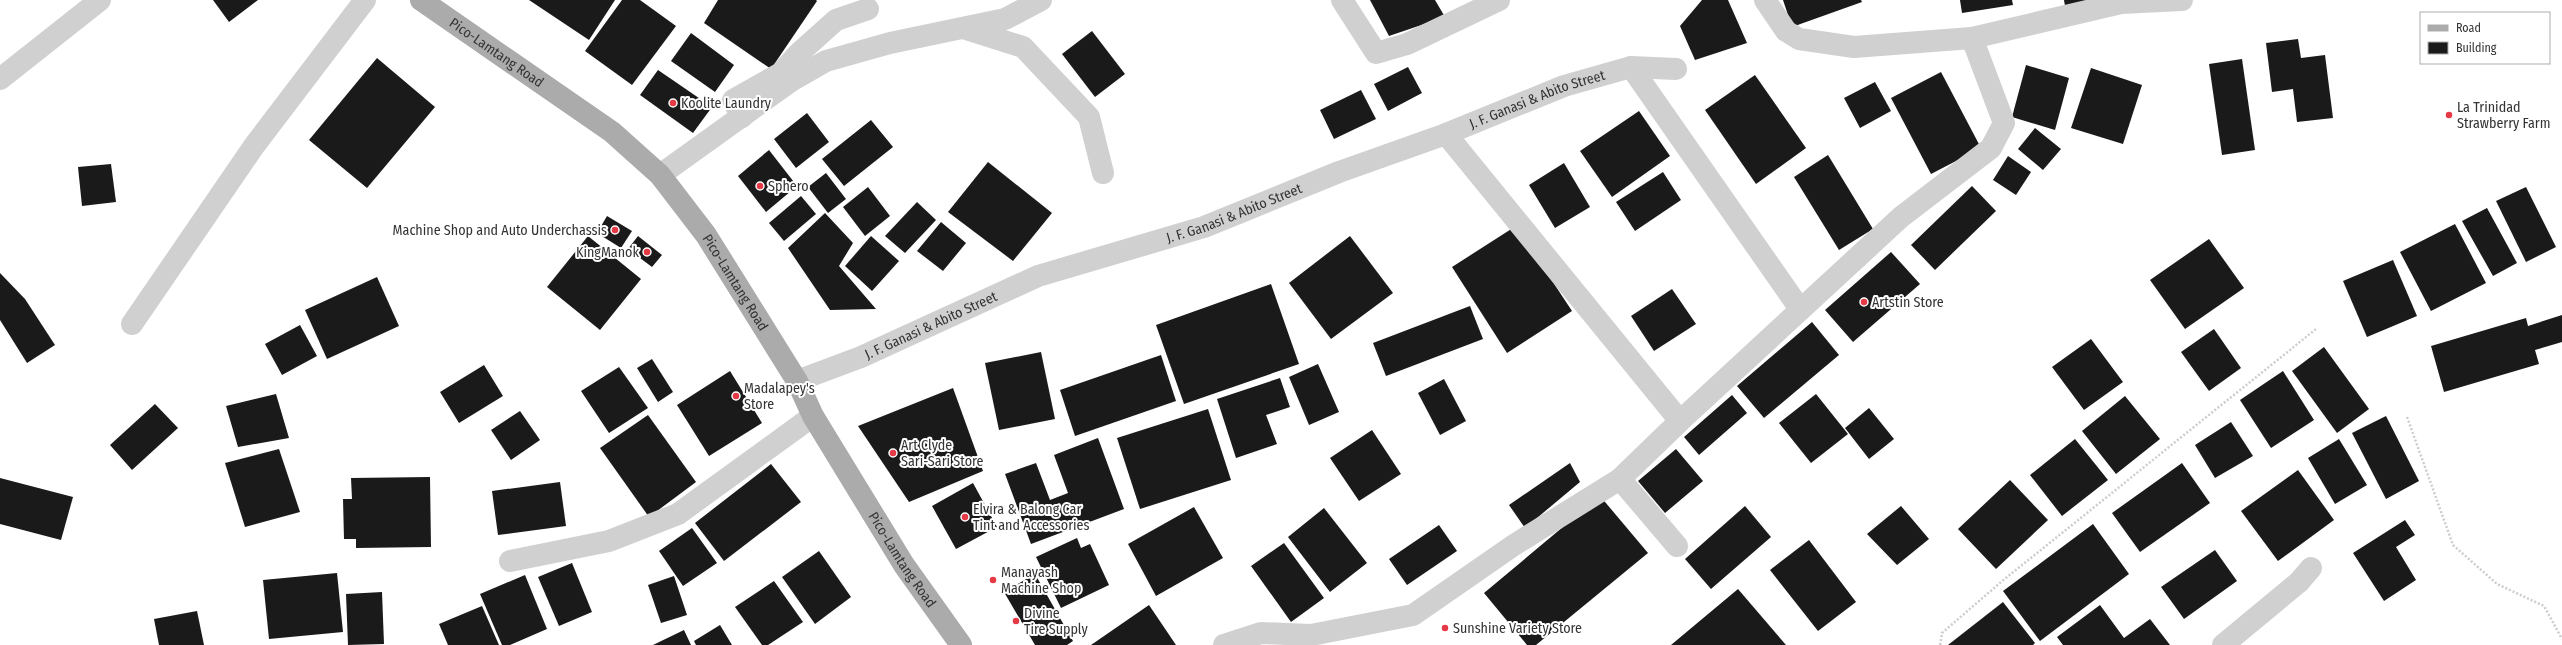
<svg xmlns="http://www.w3.org/2000/svg" width="2562" height="645" font-family="'Fira Sans Condensed',sans-serif">
	<style>
		.building { fill: #1a1a1a }
		.lines { fill: none; stroke-linecap: round; stroke-linejoin: round }
		.path { stroke: #cdcdcd; stroke-width: 2.5; stroke-dasharray: 2 2; stroke-linecap: butt }
		.minor { stroke: #d0d0d0; stroke-width: 22 }
		.major { stroke: #ababab; stroke-width: 22 }
		.poi-dot { fill: #e63946; stroke: #fff; stroke-width: 1.5 }
		.labels { text-anchor: middle; dominant-baseline: central; stroke-width: 4; stroke-linejoin: round; paint-order: stroke }
		.street-label { font-size: 14px; fill: #333; stroke: #fff }
		.poi-label { font-size: 14px; fill: #333; stroke: #fff; text-anchor: start }
	</style>
	<rect width="100%" height="100%" fill="#fff"/>
	<g class="building">
		<path d="M213 0H258L229 22Z"/>
		<path d="M529 0H615L589 40Z"/>
		<path d="M622 0H640L676 26 632 85 585 51Z"/>
		<path d="M718 0H816L817 1 771 69 704 23Z"/>
		<path d="M1370 0H1435L1445 17 1389 36Z"/>
		<path d="M1702 0H1728L1747 43 1695 60 1680 26Z"/>
		<path d="M1783 0H1861L1862 2 1792 27Z"/>
		<path d="M1960 0H2012L2013 5 1962 13Z"/>
		<path d="M2064 0H2091L2065 6Z"/>
		<path d="M1092 31 1125 74 1095 97 1062 54Z"/>
		<path d="M691 33 734 65 715 92 671 61Z"/>
		<path d="M2298 39 2301 58 2325 55 2333 118 2297 122 2293 89 2272 92 2266 43Z"/>
		<path d="M377 58 435 107 367 188 309 140Z"/>
		<path d="M2242 59 2255 150 2222 155 2209 64Z"/>
		<path d="M2026 65 2069 78 2055 130 2012 117Z"/>
		<path d="M1408 67 1422 93 1388 111 1374 84Z"/>
		<path d="M2091 68 2142 85 2123 144 2071 128Z"/>
		<path d="M658 70 712 107 693 133 640 95Z"/>
		<path d="M1941 72 1981 148 1931 174 1891 98Z"/>
		<path d="M1755 75 1806 148 1756 184 1705 110Z"/>
		<path d="M1875 82 1891 111 1860 128 1844 98Z"/>
		<path d="M1361 90 1376 119 1334 139 1320 110Z"/>
		<path d="M1639 111 1670 156 1612 197 1580 151Z"/>
		<path d="M807 113 829 142 796 168 774 139Z"/>
		<path d="M871 120 893 147 844 186 822 159Z"/>
		<path d="M2035 128 2061 149 2043 170 2018 149Z"/>
		<path d="M769 150 797 186 766 212 738 176Z"/>
		<path d="M1828 155 1873 229 1839 250 1794 177Z"/>
		<path d="M2008 156 2031 172 2016 195 1993 180Z"/>
		<path d="M988 162 1052 213 1013 261 948 212Z"/>
		<path d="M1564 163 1590 207 1555 228 1529 185Z"/>
		<path d="M111 164 116 202 82 206 78 167Z"/>
		<path d="M1663 172 1681 200 1635 231 1616 202Z"/>
		<path d="M826 173 846 199 828 213 808 187Z"/>
		<path d="M1972 186 1996 211 1935 270 1911 245Z"/>
		<path d="M868 187 890 216 865 236 843 207Z"/>
		<path d="M2526 187 2556 247 2526 262 2496 201Z"/>
		<path d="M801 196 816 214 784 241 769 223Z"/>
		<path d="M917 202 936 220 905 253 885 236Z"/>
		<path d="M2487 208 2517 263 2493 276 2462 221Z"/>
		<path d="M825 213 853 243 839 266 876 309 830 310 788 248Z"/>
		<path d="M607 216 632 231 621 248 597 233Z"/>
		<path d="M941 222 966 243 943 271 917 251Z"/>
		<path d="M2455 224 2486 283 2431 311 2400 252Z"/>
		<path d="M1516 226 1572 311 1507 353 1452 267Z"/>
		<path d="M588 236 641 279 600 330 547 287Z"/>
		<path d="M638 236 662 255 652 267 628 249Z"/>
		<path d="M871 236 899 261 872 291 845 266Z"/>
		<path d="M1350 236 1393 293 1331 339 1289 283Z"/>
		<path d="M2209 239 2244 288 2185 329 2150 280Z"/>
		<path d="M1891 252 1920 284 1853 342 1825 310Z"/>
		<path d="M2393 260 2417 316 2367 337 2343 281Z"/>
		<path d="M0 273 25 299 55 345 27 363 0 320Z"/>
		<path d="M377 277 399 326 327 359 305 310Z"/>
		<path d="M1271 284 1299 364 1184 404 1156 325Z"/>
		<path d="M1672 289 1696 324 1654 351 1631 316Z"/>
		<path d="M1470 306 1483 339 1386 376 1373 343Z"/>
		<path d="M2562 315V342L2535 350 2539 364 2444 392 2431 346 2526 318 2528 326Z"/>
		<path d="M1812 322 1839 355 1764 418 1737 386Z"/>
		<path d="M300 325 317 356 282 375 265 344Z"/>
		<path d="M2214 329 2241 368 2209 391 2181 352Z"/>
		<path d="M2091 339 2123 382 2084 410 2052 367Z"/>
		<path d="M2324 347 2369 409 2337 433 2292 371Z"/>
		<path d="M1041 352 1055 419 999 430 985 363Z"/>
		<path d="M1161 355 1176 401 1075 436 1060 390Z"/>
		<path d="M652 359 673 392 658 402 637 368Z"/>
		<path d="M1318 364 1339 412 1309 425 1289 377Z"/>
		<path d="M484 365 503 396 459 423 440 392Z"/>
		<path d="M619 367 648 408 609 433 581 391Z"/>
		<path d="M730 371 762 423 709 456 677 405Z"/>
		<path d="M2283 371 2314 420 2271 448 2240 400Z"/>
		<path d="M1280 378 1290 407 1266 415 1277 444 1236 458 1217 399Z"/>
		<path d="M1444 379 1466 421 1440 435 1418 393Z"/>
		<path d="M953 388 983 471 909 502 858 426Z"/>
		<path d="M276 394 289 438 238 447 226 406Z"/>
		<path d="M1816 394 1848 434 1811 463 1779 423Z"/>
		<path d="M1732 395 1747 413 1699 455 1684 437Z"/>
		<path d="M2125 396 2160 439 2116 474 2082 431Z"/>
		<path d="M155 404 178 428 132 470 110 445Z"/>
		<path d="M1869 408 1894 439 1869 459 1845 428Z"/>
		<path d="M1208 409 1231 480 1140 509 1117 438Z"/>
		<path d="M520 411 540 440 511 460 491 430Z"/>
		<path d="M648 415 696 482 649 517 600 448Z"/>
		<path d="M2386 416 2419 481 2386 499 2352 433Z"/>
		<path d="M2231 422 2253 456 2215 478 2195 445Z"/>
		<path d="M1372 430 1401 474 1359 501 1330 458Z"/>
		<path d="M1098 438 1124 509 1031 544 1005 474 1036 463 1050 500 1068 493 1054 455Z"/>
		<path d="M2075 439 2108 480 2062 516 2030 475Z"/>
		<path d="M2339 439 2367 485 2335 504 2308 458Z"/>
		<path d="M279 449 300 512 245 527 225 463Z"/>
		<path d="M1676 449 1703 481 1665 513 1638 481Z"/>
		<path d="M1570 463 1580 482 1525 528 1509 505Z"/>
		<path d="M2182 463 2210 503 2140 552 2112 513Z"/>
		<path d="M771 464 801 502 724 561 695 523Z"/>
		<path d="M2298 470 2334 520 2278 561 2241 511Z"/>
		<path d="M430 477 431 547 356 548V539H344L343 499H352L351 478Z"/>
		<path d="M0 478 73 497 61 540 0 524Z"/>
		<path d="M2010 480 2048 520 1996 569 1958 529Z"/>
		<path d="M560 482 566 526 498 535 492 491Z"/>
		<path d="M973 483 997 527 956 549 932 506Z"/>
		<path d="M1600 496 1648 553 1536 645H1527L1484 593Z"/>
		<path d="M1745 506 1771 537 1711 589 1685 559Z"/>
		<path d="M1901 506 1929 539 1897 565 1867 534Z"/>
		<path d="M1194 507 1223 558 1156 596 1128 544Z"/>
		<path d="M1324 508 1367 563 1330 592 1288 537Z"/>
		<path d="M2405 520 2415 535 2396 547 2416 580 2384 601 2353 553Z"/>
		<path d="M2093 524 2129 574 2040 641 2003 591Z"/>
		<path d="M1439 525 1457 551 1407 585 1389 559Z"/>
		<path d="M692 528 717 563 683 586 659 551Z"/>
		<path d="M1077 538 1081 548 1090 544 1109 585 1061 608 1036 557Z"/>
		<path d="M1809 540 1856 602 1818 631 1770 570Z"/>
		<path d="M1284 543 1324 598 1291 622 1251 566Z"/>
		<path d="M2215 550 2237 581 2184 619 2161 587Z"/>
		<path d="M819 551 851 597 815 624 782 577Z"/>
		<path d="M572 563 592 612 559 626 538 577Z"/>
		<path d="M337 573 343 632 269 639 263 580Z"/>
		<path d="M1035 574 1073 641 1067 645H1035L1004 592Z"/>
		<path d="M525 575 547 629 510 645H502L480 594Z"/>
		<path d="M674 576 687 615 661 623 648 585Z"/>
		<path d="M774 581 803 622 768 645H762L735 607Z"/>
		<path d="M1738 589 1786 645H1671Z"/>
		<path d="M382 592 384 644 348 645 346 594Z"/>
		<path d="M2003 602 2035 643 2033 645H1948Z"/>
		<path d="M1149 605 1176 645H1091Z"/>
		<path d="M2100 605 2124 638 2150 619 2170 645H2063L2057 637Z"/>
		<path d="M482 606 499 645H448L439 624Z"/>
		<path d="M197 611 204 645H159L154 619Z"/>
		<path d="M720 625 732 645H696L694 641Z"/>
		<path d="M684 630 691 645H653Z"/>
	</g>
	<g class="lines">
		<g class="path">
			<path d="M2407 417 2453 545 2497 584 2544 606 2562 639"/>
			<path d="M1940 645 1942 633 2001 582 2316 329"/>
		</g>
		<g class="minor">
			<path d="M1342 0 1376 53 1407 44 1499 0"/>
			<path d="M1765 0 1786 31 1799 39 1854 47 1972 38 2121 3 2182 0"/>
			<path d="M963 28 1023 47 1089 117 1103 173"/>
			<path d="M1631 67 1800 309"/>
			<path d="M0 79 100 0"/>
			<path d="M742 117 733 100 781 73 798 54 836 20 868 9"/>
			<path d="M1446 134 1680 421"/>
			<path d="M660 175 791 81 826 61 890 43 1005 19 1041 0"/>
			<path d="M132 324 254 146 365 0"/>
			<path id="s1" d="M797 381 861 357 1038 276 1204 227 1339 172 1446 134 1564 86 1631 67 1676 69"/>
			<path d="M1620 479 1677 546"/>
			<path d="M510 561 609 541 678 514 813 416"/>
			<path d="M1224 645 1261 633 1311 635 1413 615 1514 545 1620 479 1680 421 1901 217 1991 148 2004 123 1972 38"/>
			<path d="M2223 645 2299 582 2311 568"/>
		</g>
		<path class="major" id="s2" d="M421 0 612 132 660 175 706 235 797 381 813 416 904 565 961 645"/>
	</g>
	<g class="poi-dot">
		<circle cx="673" cy="103" r="4"/>
		<circle cx="2449" cy="115" r="4"/>
		<circle cx="760" cy="186" r="4"/>
		<circle cx="615" cy="230" r="4"/>
		<circle cx="647" cy="252" r="4"/>
		<circle cx="1864" cy="302" r="4"/>
		<circle cx="736" cy="396" r="4"/>
		<circle cx="893" cy="453" r="4"/>
		<circle cx="965" cy="517" r="4"/>
		<circle cx="993" cy="580" r="4"/>
		<circle cx="1016" cy="621" r="4"/>
		<circle cx="1445" cy="628" r="4"/>
	</g>
	<g class="labels">
		<g class="street-label">
			<text stroke="none"><textPath href="#s2" startOffset="92">Pico-Lamtang Road</textPath></text>
			<text stroke="none"><textPath href="#s1" startOffset="793">J. F. Ganasi &amp; Abito Street</textPath></text>
			<text stroke="none"><textPath href="#s1" startOffset="469">J. F. Ganasi &amp; Abito Street</textPath></text>
			<text stroke="none"><textPath href="#s2" startOffset="428">Pico-Lamtang Road</textPath></text>
			<text stroke="none"><textPath href="#s1" startOffset="145">J. F. Ganasi &amp; Abito Street</textPath></text>
			<text stroke="none"><textPath href="#s2" startOffset="752">Pico-Lamtang Road</textPath></text>
		</g>
		<g class="poi-label">
			<text x="681" y="103">Koolite Laundry</text>
			<text x="2457" y="107">La Trinidad<tspan x="2457" dy="16">Strawberry Farm</tspan></text>
			<text x="768" y="186">Sphero</text>
			<text x="607" y="230" text-anchor="end">Machine Shop and Auto Underchassis</text>
			<text x="639" y="252" text-anchor="end">KingManok</text>
			<text x="1872" y="302">Artstin Store</text>
			<text x="744" y="388">Madalapey's<tspan x="744" dy="16">Store</tspan></text>
			<text x="901" y="445">Art Clyde<tspan x="901" dy="16">Sari-Sari Store</tspan></text>
			<text x="973" y="509">Elvira &amp; Balong Car<tspan x="973" dy="16">Tint and Accessories</tspan></text>
			<text x="1001" y="572">Manayash<tspan x="1001" dy="16">Machine Shop</tspan></text>
			<text x="1024" y="613">Divine<tspan x="1024" dy="16">Tire Supply</tspan></text>
			<text x="1453" y="628">Sunshine Variety Store</text>
		</g>
	</g>
	<rect x="2420" y="12" width="130" height="52" fill="#ffffff" stroke="#adadad"/>
	<rect x="2428" y="25" width="20" height="6" fill="#ababab" stroke="#adadad"/>
	<text x="2456" y="32" font-size="12" fill="#333333">Road</text>
	<rect x="2428" y="42" width="20" height="12" fill="#1a1a1a" stroke="#adadad"/>
	<text x="2456" y="52" font-size="12" fill="#333333">Building</text>
</svg>
